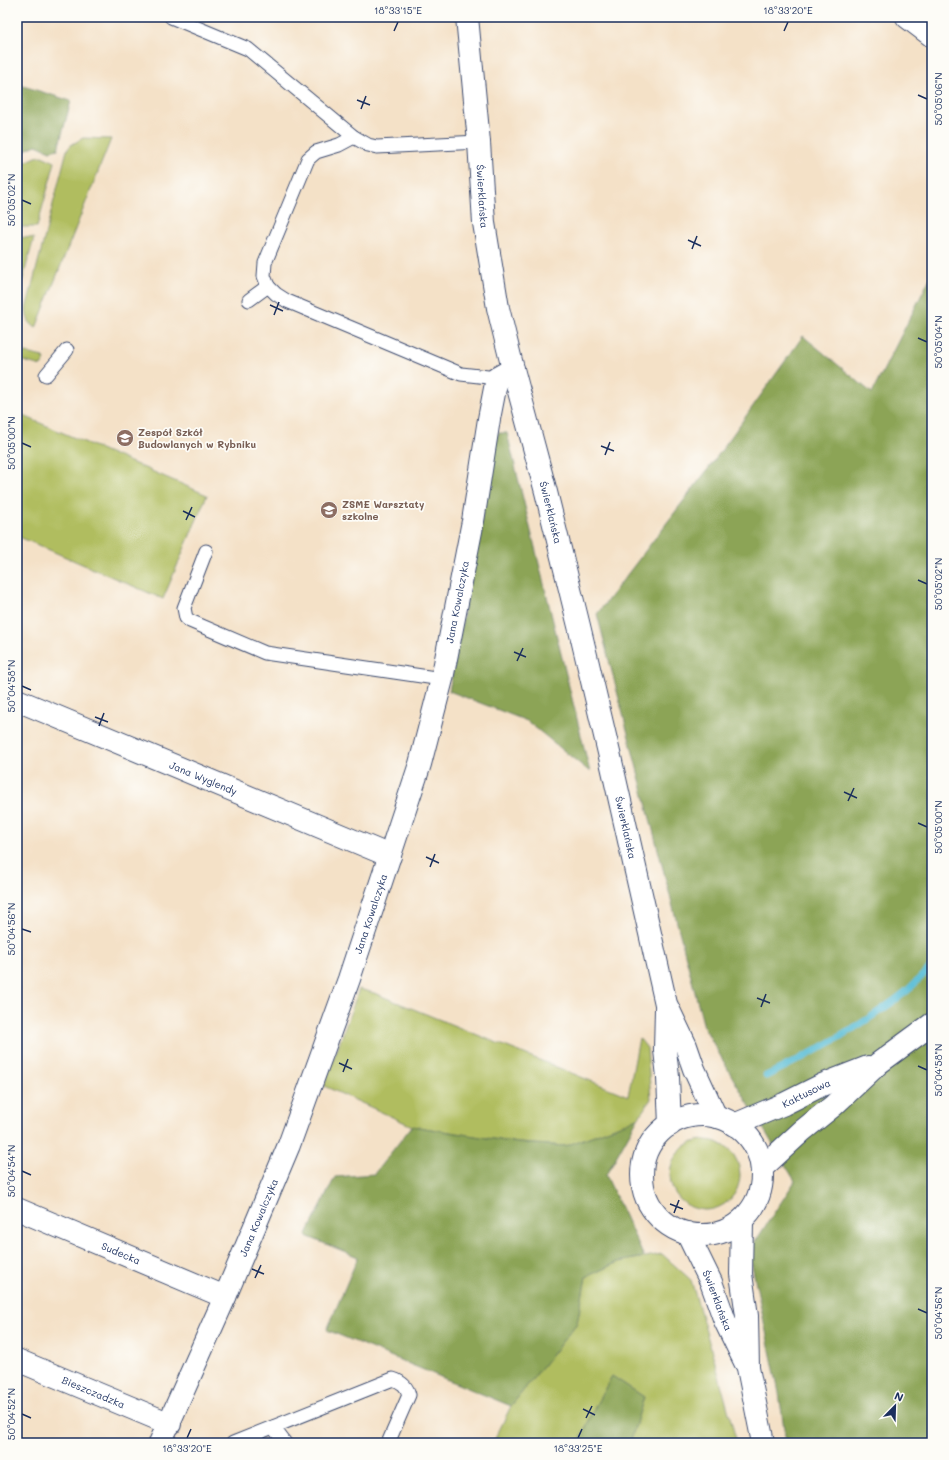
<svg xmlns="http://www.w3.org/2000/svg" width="949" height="1460" font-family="Mali,sans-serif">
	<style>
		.green { fill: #b0bd5f; stroke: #66765e }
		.forest { fill: #8ca456; stroke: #546a5a }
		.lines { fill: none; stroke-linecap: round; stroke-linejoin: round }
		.stream { stroke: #57bcd5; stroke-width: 7 }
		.service-casing { stroke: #3c4a6e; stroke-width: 15 }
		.minor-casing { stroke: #3c4a6e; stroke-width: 24 }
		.tertiary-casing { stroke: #3c4a6e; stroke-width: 24 }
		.service { stroke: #fff; stroke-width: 13 }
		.minor { stroke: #fff; stroke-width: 22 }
		.tertiary { stroke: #fff; stroke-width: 22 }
		.ticks { fill: none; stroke: #1b2f5e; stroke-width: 1.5 }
		.labels { text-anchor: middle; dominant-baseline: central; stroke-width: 3.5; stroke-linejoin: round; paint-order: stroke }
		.street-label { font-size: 10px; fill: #1b2f5e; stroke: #fdfcf7 }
		.education-label { font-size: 10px; font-weight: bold; fill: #785e54; stroke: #fdfcf7; text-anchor: start }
		.neatline { fill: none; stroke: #1b2f5e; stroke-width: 1.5 }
		.ticks-label { font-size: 10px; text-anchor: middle; fill: #1b2f5e }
	</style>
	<rect width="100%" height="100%" fill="#fdfcf7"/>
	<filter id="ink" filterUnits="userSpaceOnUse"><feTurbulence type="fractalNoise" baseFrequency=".025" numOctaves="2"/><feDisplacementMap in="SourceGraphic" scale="8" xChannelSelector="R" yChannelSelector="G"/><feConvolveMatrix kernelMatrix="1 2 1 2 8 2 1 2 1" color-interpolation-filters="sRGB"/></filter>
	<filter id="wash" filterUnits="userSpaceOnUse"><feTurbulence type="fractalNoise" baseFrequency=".012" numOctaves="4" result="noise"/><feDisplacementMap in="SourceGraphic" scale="16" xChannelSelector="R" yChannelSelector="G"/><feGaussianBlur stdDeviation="0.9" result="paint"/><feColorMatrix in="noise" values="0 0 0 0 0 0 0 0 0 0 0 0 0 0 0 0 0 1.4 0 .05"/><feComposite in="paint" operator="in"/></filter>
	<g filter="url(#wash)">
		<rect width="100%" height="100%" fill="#f4e1c7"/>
		<g class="green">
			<path d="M83 138 111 139 36 328C28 322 27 319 26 309L67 150 71 145Z"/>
			<path d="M42 156 55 162 37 227H17V166L36 157Z"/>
			<path d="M17 237 34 238 17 300Z"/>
			<path d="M17 351 43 357 45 360 41 366 23 361H17Z"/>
			<path d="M17 413 207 495 163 599 17 536Z"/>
			<path d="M359 989 374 993 628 1096 639 1038 647 1048 651 1099 638 1118 566 1146 518 1143 412 1126 324 1086Z"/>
			<circle cx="705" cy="1175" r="35"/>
			<path d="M662 1254 691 1280 719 1376 737 1443H630L644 1397 612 1376 596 1405 579 1443H493L511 1406 577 1323 586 1277 618 1262Z"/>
		</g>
		<g class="forest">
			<path d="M17 84 71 101 58 149 50 151 36 145 17 154Z"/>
			<path d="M932 274V1443H786L779 1393 749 1251 795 1181 734 1080 704 1027 597 614 711 465 803 336 872 393Z"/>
			<path d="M498 433H507L590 772 527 721 449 691Z"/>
			<path d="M638 1118 606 1175 644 1257 618 1262 586 1277 577 1323 511 1406 327 1330 358 1257 306 1236 335 1177 374 1174 412 1126 518 1143 566 1146Z"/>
			<path d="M612 1376 644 1397 630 1443H579L596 1405Z"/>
		</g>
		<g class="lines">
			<path class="stream" d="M766 1076C816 1052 864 1025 908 990 916 982 924 974 932 966"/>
		</g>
	</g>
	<g filter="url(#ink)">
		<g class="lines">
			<defs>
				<g id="service">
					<path d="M171 17 248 49 354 137 368 145 377 147 479 142"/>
					<path d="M268 286 264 276 265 263 308 159 316 152 339 145 354 137"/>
					<path d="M249 300 268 286 276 294 287 301 461 374 497 378"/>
					<path d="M46 375 67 350"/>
					<path d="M206 551 184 608 186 618 190 621 265 653 442 679"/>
					<path d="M273 1427 285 1443"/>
					<path d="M233 1443 393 1379C402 1382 407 1386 409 1395L388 1443"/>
				</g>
				<g id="minor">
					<path d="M907 17 932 36"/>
					<path id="s1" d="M17 700 390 856"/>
					<path id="s2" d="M17 1209 225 1297"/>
					<path id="s3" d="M17 1360 170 1424"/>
					<path id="s4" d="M160 1443 225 1297 289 1145 349 979 420 764 442 679 473 521 489 419 497 378 513 369"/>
				</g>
				<g id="tertiary">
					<path id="s5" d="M467 17 479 142 484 223 498 308 513 369 546 492 579 626 610 757 666 1004 686 1046 694 1069 716 1117"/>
					<path d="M666 1009 665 1050 668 1077 670 1125"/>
					<circle cx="702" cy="1175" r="60"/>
					<path id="s6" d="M734 1125 784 1104 822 1085 868 1067"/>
					<path d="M762 1168 802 1131 833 1106 879 1063 932 1024"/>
					<path d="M742 1221 741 1274 747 1316 748 1368 763 1443"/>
					<path id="s7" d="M687 1233 711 1282 725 1321 745 1362"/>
				</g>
			</defs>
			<use href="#service" class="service-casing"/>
			<use href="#minor" class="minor-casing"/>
			<use href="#tertiary" class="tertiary-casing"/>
			<use href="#service" class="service"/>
			<use href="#minor" class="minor"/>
			<use href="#tertiary" class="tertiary"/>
		</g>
	</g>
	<path class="ticks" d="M394 31 398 22M784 31 788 22M918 95 927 99M357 100 370 105M361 109 366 96M22 200 31 204M688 240 701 246M692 249 697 236M270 305 283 311M274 315 279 302M918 338 927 342M22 443 31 447M601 446 614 451M605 455 610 442M183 511 195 517M186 520 192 507M918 580 927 584M514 652 526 657M517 661 523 648M22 686 31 690M95 717 108 722M99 726 104 713M844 792 857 798M848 801 854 788M918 823 927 827M426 857 439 863M430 867 435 854M22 929 31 932M757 998 770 1003M761 1007 766 994M339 1063 352 1069M918 1066 927 1070M343 1072 348 1059M22 1171 31 1175M670 1204 683 1209M674 1213 679 1200M252 1269 264 1274M255 1278 261 1265M918 1309 927 1313M583 1409 595 1415M22 1414 31 1418M586 1418 592 1406M187 1438 191 1429M578 1438 582 1429"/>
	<defs>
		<symbol id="school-disc" viewBox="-11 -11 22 22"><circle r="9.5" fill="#8d6e63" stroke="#fdfcf7"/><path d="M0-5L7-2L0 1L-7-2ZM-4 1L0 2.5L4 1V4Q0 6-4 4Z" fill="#fff"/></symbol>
	</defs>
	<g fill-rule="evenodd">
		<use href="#school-disc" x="115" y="428" width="20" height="20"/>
		<use href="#school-disc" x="319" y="500" width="20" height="20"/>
	</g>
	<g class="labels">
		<g class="street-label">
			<text stroke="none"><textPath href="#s5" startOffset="180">Świerklańska</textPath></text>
			<text stroke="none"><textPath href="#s5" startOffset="504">Świerklańska</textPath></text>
			<text stroke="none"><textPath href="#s4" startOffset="894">Jana Kowalczyka</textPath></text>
			<text stroke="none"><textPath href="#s1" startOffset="202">Jana Wyglendy</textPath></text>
			<text stroke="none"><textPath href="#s5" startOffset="828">Świerklańska</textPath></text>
			<text stroke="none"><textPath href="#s4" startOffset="570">Jana Kowalczyka</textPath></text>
			<text stroke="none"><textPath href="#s6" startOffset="79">Kaktusowa</textPath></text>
			<text stroke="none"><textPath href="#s4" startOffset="246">Jana Kowalczyka</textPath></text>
			<text stroke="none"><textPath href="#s2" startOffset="113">Sudecka</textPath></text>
			<text stroke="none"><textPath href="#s7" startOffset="74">Świerklańska</textPath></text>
			<text stroke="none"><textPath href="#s3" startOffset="83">Bieszczadzka</textPath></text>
		</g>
		<g class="education-label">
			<text x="138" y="432">Zespół Szkół<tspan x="138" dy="12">Budowlanych w Rybniku</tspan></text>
			<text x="342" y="504">ZSME Warsztaty<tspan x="342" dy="12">szkolne</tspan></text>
		</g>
	</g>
	<rect width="949" height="1460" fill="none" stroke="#fdfcf7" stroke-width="44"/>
	<g transform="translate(895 1406) rotate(23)" stroke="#fdfcf7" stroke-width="3" paint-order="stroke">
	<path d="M0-3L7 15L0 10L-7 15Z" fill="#1b2f5e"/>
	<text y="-6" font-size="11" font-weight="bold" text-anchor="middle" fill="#1b2f5e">N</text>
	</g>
	<rect x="22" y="22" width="905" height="1416" class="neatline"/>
	<g class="ticks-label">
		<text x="398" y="14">18°33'15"E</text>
		<text x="788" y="14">18°33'20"E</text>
		<text transform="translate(938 99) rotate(-90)" y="4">50°05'06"N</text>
		<text transform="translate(11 200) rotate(-90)" y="4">50°05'02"N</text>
		<text transform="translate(938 342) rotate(-90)" y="4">50°05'04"N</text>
		<text transform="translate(11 443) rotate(-90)" y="4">50°05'00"N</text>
		<text transform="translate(938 584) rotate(-90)" y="4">50°05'02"N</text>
		<text transform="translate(11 686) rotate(-90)" y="4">50°04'58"N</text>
		<text transform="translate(938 827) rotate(-90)" y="4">50°05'00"N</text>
		<text transform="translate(11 929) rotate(-90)" y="4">50°04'56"N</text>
		<text transform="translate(938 1070) rotate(-90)" y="4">50°04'58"N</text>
		<text transform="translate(11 1171) rotate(-90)" y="4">50°04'54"N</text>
		<text transform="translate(938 1313) rotate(-90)" y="4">50°04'56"N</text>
		<text transform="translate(11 1414) rotate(-90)" y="4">50°04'52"N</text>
		<text x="187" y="1452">18°33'20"E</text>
		<text x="578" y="1452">18°33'25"E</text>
	</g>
</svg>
